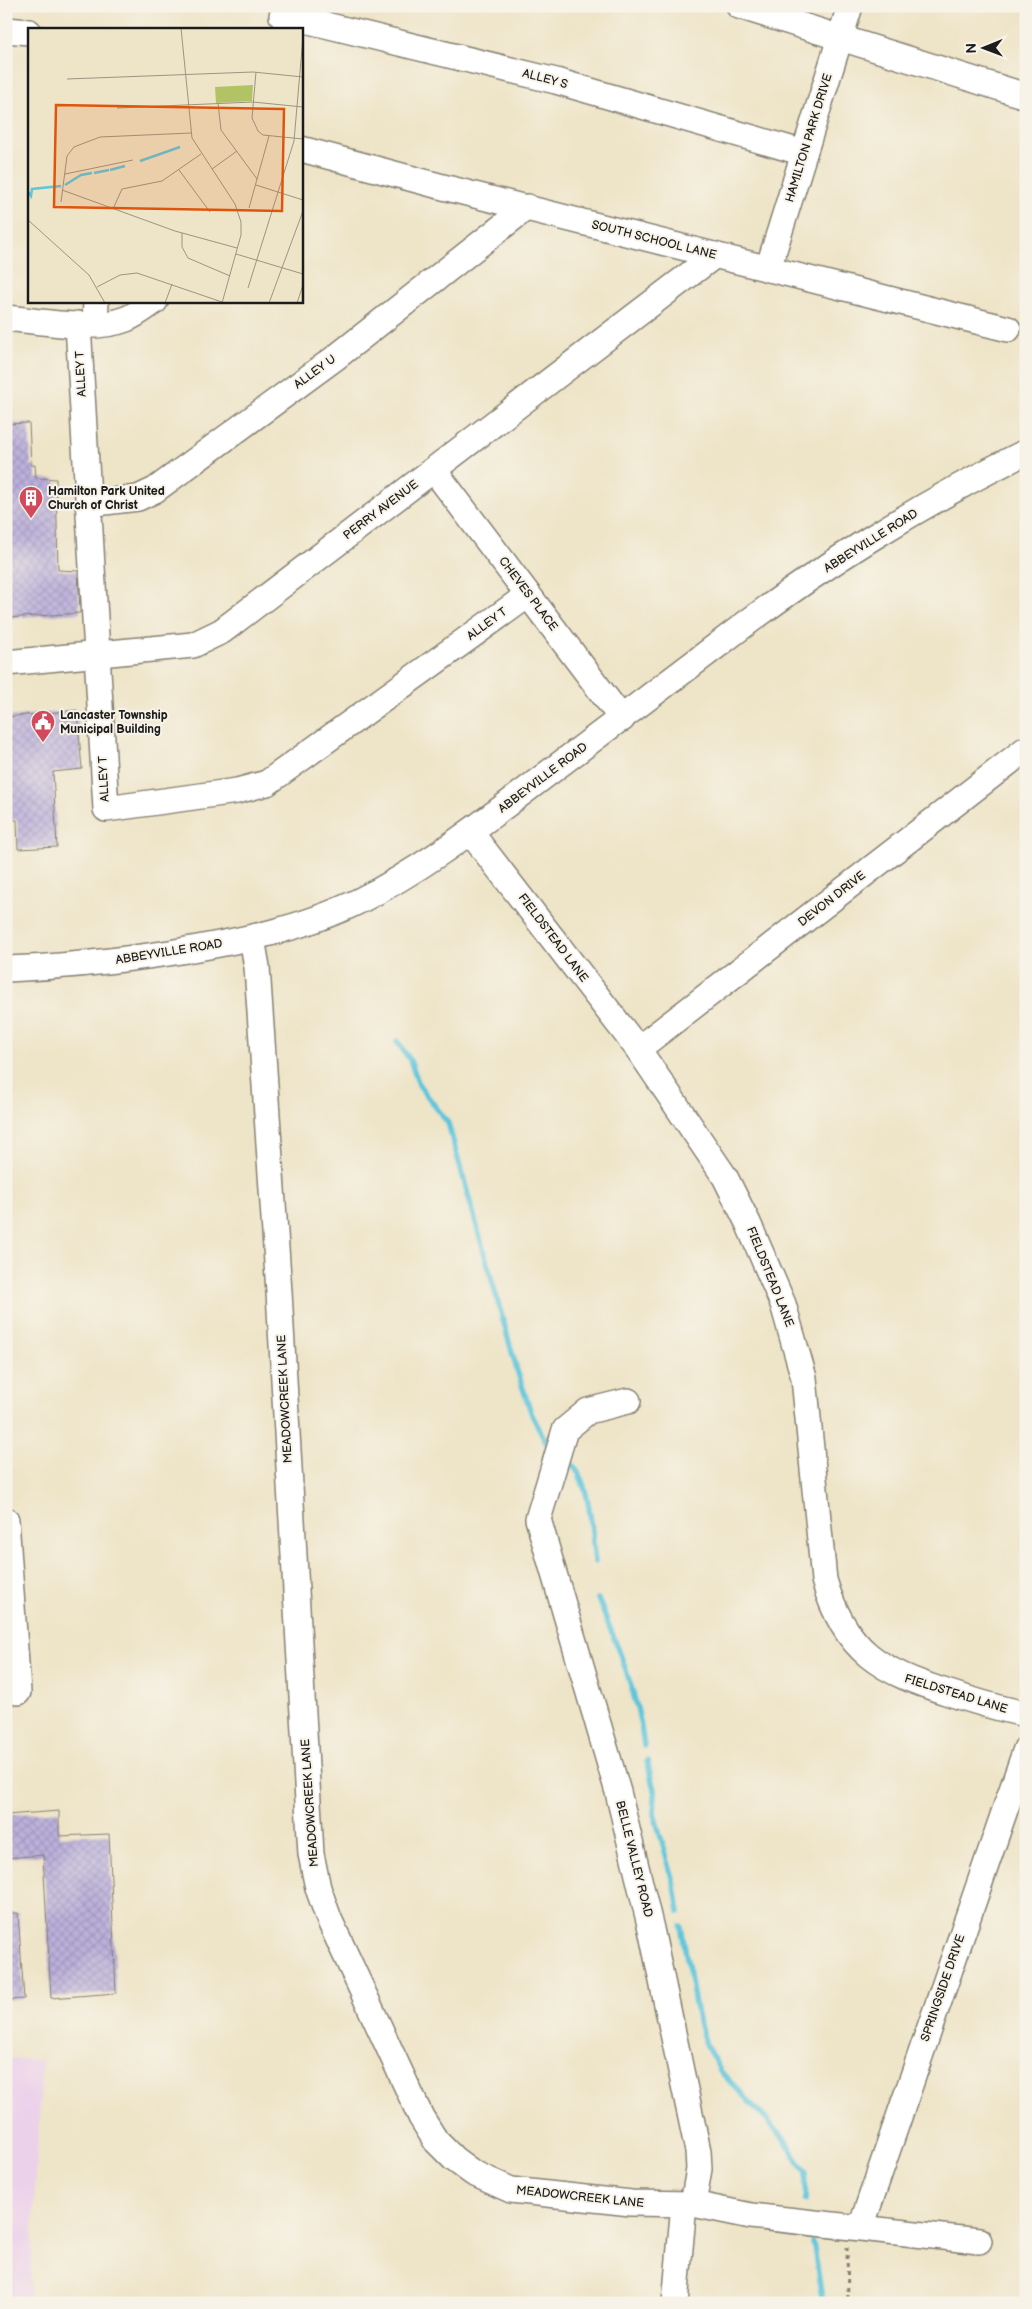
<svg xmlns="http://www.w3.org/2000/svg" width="1032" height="2309" font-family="'Balsamiq Sans',sans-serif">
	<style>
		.built { fill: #ecd1ea }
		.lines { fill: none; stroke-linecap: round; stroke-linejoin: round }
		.stream { stroke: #5fc6dc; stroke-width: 5.5 }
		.building { fill: url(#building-cross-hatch) }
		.minor-casing { stroke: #858072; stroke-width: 28 }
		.path { stroke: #858072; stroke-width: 3; stroke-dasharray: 4 4; stroke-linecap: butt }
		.minor { stroke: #fff; stroke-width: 25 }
		.labels { text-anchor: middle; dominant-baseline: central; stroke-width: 4; stroke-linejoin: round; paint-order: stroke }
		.street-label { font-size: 12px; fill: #1c1c1c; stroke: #f7f3e8 }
		.poi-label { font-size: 12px; font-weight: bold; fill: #1c1c1c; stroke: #f7f3e8; text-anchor: start }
		.inset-river { fill: none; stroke: #5fc6dc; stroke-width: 2.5 }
		.inset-road { fill: none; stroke: #9a9483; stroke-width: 1 }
		.view { fill: #de560d; fill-opacity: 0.15; stroke: #de560d; stroke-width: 2.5 }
		.inset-edge { fill: none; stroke: #1c1c1c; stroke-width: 2.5 }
	</style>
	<defs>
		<pattern id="building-cross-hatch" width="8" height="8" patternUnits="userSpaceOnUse" patternTransform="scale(1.25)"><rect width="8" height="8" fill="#bbb0db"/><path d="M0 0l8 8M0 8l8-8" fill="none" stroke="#a097bb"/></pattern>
	</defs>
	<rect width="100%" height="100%" fill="#f7f3e8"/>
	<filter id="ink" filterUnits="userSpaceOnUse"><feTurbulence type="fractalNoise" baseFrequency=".02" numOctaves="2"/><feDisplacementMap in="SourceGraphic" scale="10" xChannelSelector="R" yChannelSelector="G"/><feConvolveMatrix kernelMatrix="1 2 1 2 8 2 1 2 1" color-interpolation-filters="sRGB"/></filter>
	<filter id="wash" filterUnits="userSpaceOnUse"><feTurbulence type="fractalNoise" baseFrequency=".0096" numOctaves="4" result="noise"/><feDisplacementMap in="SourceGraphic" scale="20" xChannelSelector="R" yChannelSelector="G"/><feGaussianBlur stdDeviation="1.12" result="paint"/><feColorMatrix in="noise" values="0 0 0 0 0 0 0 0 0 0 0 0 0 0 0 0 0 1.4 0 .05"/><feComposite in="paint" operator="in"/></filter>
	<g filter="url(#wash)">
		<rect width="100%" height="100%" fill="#eee4c7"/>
		<path class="built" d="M6 2058 42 2060 29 2303H6Z"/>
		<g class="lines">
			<g class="stream">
				<path d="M397 1041 410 1060 419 1085 448 1123 517 1370 532 1415 550 1449"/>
				<path d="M564 1457C592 1475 591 1531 595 1562"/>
				<path d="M598 1599C618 1647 638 1694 644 1746"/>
				<path d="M647 1761 655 1794 654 1814 675 1886 679 1912"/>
				<path d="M681 1926 697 2015 706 2045 721 2072 781 2135 806 2173 805 2200"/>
				<path d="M813 2242 823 2303"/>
			</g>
		</g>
		<g id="blocks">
			<g class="building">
				<path d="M29 423 31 465H35L36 478 56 479 58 570 78 571 80 613 6 618V424Z"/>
				<path d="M77 710 82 769 53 772 57 847 18 849 17 820H9L6 717Z"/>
				<path d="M59 1811V1836L109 1834 116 1993 51 1998 43 1855 6 1858V1815Z"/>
				<path d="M6 1913H18L24 1999 6 2000Z"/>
			</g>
		</g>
	</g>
	<g filter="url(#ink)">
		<use href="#blocks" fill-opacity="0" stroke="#858072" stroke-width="1"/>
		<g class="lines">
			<defs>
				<g id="minor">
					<path d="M739 6 1026 96"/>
					<path d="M282 16 305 20 556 81 804 153"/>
					<path d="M6 30 29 32"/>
					<path d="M301 149 443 187 1008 329"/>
					<path d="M768 269 850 6"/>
					<path d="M6 318C40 321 93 332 126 319 136 315 146 307 155 301"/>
					<path d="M78 324 106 809 237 791 267 783 528 595"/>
					<path d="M95 324 96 301"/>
					<path d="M434 470 622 719"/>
					<path d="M88 504 138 498 155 490 335 358 527 207"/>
					<path d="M6 663 193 645 222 631 715 255"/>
					<path d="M471 833 638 1049 725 1177 748 1223 783 1304 804 1378 824 1580C845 1652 880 1671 949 1693 974 1701 999 1709 1026 1714"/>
					<path d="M252 938 257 967 279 1292 311 1854 318 1888 329 1919 421 2117 436 2141 454 2159 473 2173 511 2190 631 2203 693 2204 751 2216 979 2241"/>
					<path d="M6 969C61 967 115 961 169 953 235 942 301 930 361 900 419 871 470 832 522 793 589 743 656 692 723 641 815 570 922 503 1026 452"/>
					<path d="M638 1049 1026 749"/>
					<path d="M628 1401 588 1411 565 1430 538 1519 618 1792 651 1929 698 2151 699 2169 693 2204"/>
					<path d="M6 1520 18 1692"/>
					<path d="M861 2227 1026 1749"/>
					<path d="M675 2303 684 2204"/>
				</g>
			</defs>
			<use href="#minor" class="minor-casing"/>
			<path class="path" d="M847 2247 848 2303"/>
			<use href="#minor" class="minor"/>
		</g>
	</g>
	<defs>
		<symbol id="building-pin" viewBox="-11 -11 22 30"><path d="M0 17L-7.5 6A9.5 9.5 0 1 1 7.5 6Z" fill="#d1495b" stroke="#f7f3e8"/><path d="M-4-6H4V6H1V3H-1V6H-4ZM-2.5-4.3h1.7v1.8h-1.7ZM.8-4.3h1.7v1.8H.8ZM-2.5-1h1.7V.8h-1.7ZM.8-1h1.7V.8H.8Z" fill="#fff"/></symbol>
		<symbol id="civic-pin" viewBox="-11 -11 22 30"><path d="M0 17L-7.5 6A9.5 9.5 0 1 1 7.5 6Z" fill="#d1495b" stroke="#f7f3e8"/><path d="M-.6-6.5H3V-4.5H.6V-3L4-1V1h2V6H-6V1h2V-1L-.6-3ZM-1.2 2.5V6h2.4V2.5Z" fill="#fff"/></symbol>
	</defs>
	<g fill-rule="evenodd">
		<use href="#building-pin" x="17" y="484" width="28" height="38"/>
		<use href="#civic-pin" x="29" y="708" width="28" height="38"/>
	</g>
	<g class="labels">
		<g class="street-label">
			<text transform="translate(545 79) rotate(15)">ALLEY S</text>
			<text transform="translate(809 138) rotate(-73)">HAMILTON PARK DRIVE</text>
			<text transform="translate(654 240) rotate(14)">SOUTH SCHOOL LANE</text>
			<text transform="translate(315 372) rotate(-36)">ALLEY U</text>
			<text transform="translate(81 374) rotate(-93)">ALLEY T</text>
			<text transform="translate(381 510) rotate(-37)">PERRY AVENUE</text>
			<text transform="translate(871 541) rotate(-32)">ABBEYVILLE ROAD</text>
			<text transform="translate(528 594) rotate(53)">CHEVES PLACE</text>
			<text transform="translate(487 624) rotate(-36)">ALLEY T</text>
			<text transform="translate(543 778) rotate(-37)">ABBEYVILLE ROAD</text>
			<text transform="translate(104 779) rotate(-93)">ALLEY T</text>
			<text transform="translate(832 899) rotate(-38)">DEVON DRIVE</text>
			<text transform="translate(553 938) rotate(53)">FIELDSTEAD LANE</text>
			<text transform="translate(169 952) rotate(-9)">ABBEYVILLE ROAD</text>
			<text transform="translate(770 1277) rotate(68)">FIELDSTEAD LANE</text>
			<text transform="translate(285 1399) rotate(-93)">MEADOWCREEK LANE</text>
			<text transform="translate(956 1694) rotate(17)">FIELDSTEAD LANE</text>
			<text transform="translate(310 1803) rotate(-94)">MEADOWCREEK LANE</text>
			<text transform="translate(634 1859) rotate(76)">BELLE VALLEY ROAD</text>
			<text transform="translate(943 1988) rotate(-71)">SPRINGSIDE DRIVE</text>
			<text transform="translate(580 2197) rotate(6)">MEADOWCREEK LANE</text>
		</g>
		<g class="poi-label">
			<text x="48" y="491">Hamilton Park United<tspan x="48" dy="14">Church of Christ</tspan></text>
			<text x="60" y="715">Lancaster Township<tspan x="60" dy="14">Municipal Building</tspan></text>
		</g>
	</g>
	<g transform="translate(28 28)">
		<rect width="275" height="275" fill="#eee4c7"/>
		<path d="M225 57 224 73 188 75 187 59Z" fill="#b2c366"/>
		<path class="inset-river" d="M112 133 152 119M82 142 97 138M66 145 81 142M37 157 53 147 64 145M0 164 3 168 4 161 33 158"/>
		<path class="inset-road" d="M153 0 164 110 207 176 213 194V207L194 275M228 44 224 90 230 103 235 107 275 111M39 51 225 44 275 49M190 75 193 102 229 151M89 80 225 74 275 79M184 141 209 123M151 142 182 184M37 146 105 132M228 157 275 172M34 162 147 203 209 220M33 174 39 128 46 119 72 109 163 105M221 180 241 108M85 181 94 161 134 153 173 126M0 192 61 247 77 275M154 205V219L160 230 202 248M208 226 275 246M69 259 92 247 109 245 194 274M220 260 266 113 275 9M137 275 144 256M241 275 275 183M269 275 275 257"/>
		<path class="view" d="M28 77 256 81 254 183 26 179Z"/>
		<rect width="275" height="275" class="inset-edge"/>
	</g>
	<rect width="1032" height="2309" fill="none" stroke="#f7f3e8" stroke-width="25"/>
	<g transform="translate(984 48) rotate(269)" stroke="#f7f3e8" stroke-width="4" paint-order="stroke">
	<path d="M0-4L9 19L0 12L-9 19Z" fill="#1c1c1c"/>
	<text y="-8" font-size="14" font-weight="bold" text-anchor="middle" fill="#1c1c1c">N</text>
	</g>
</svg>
